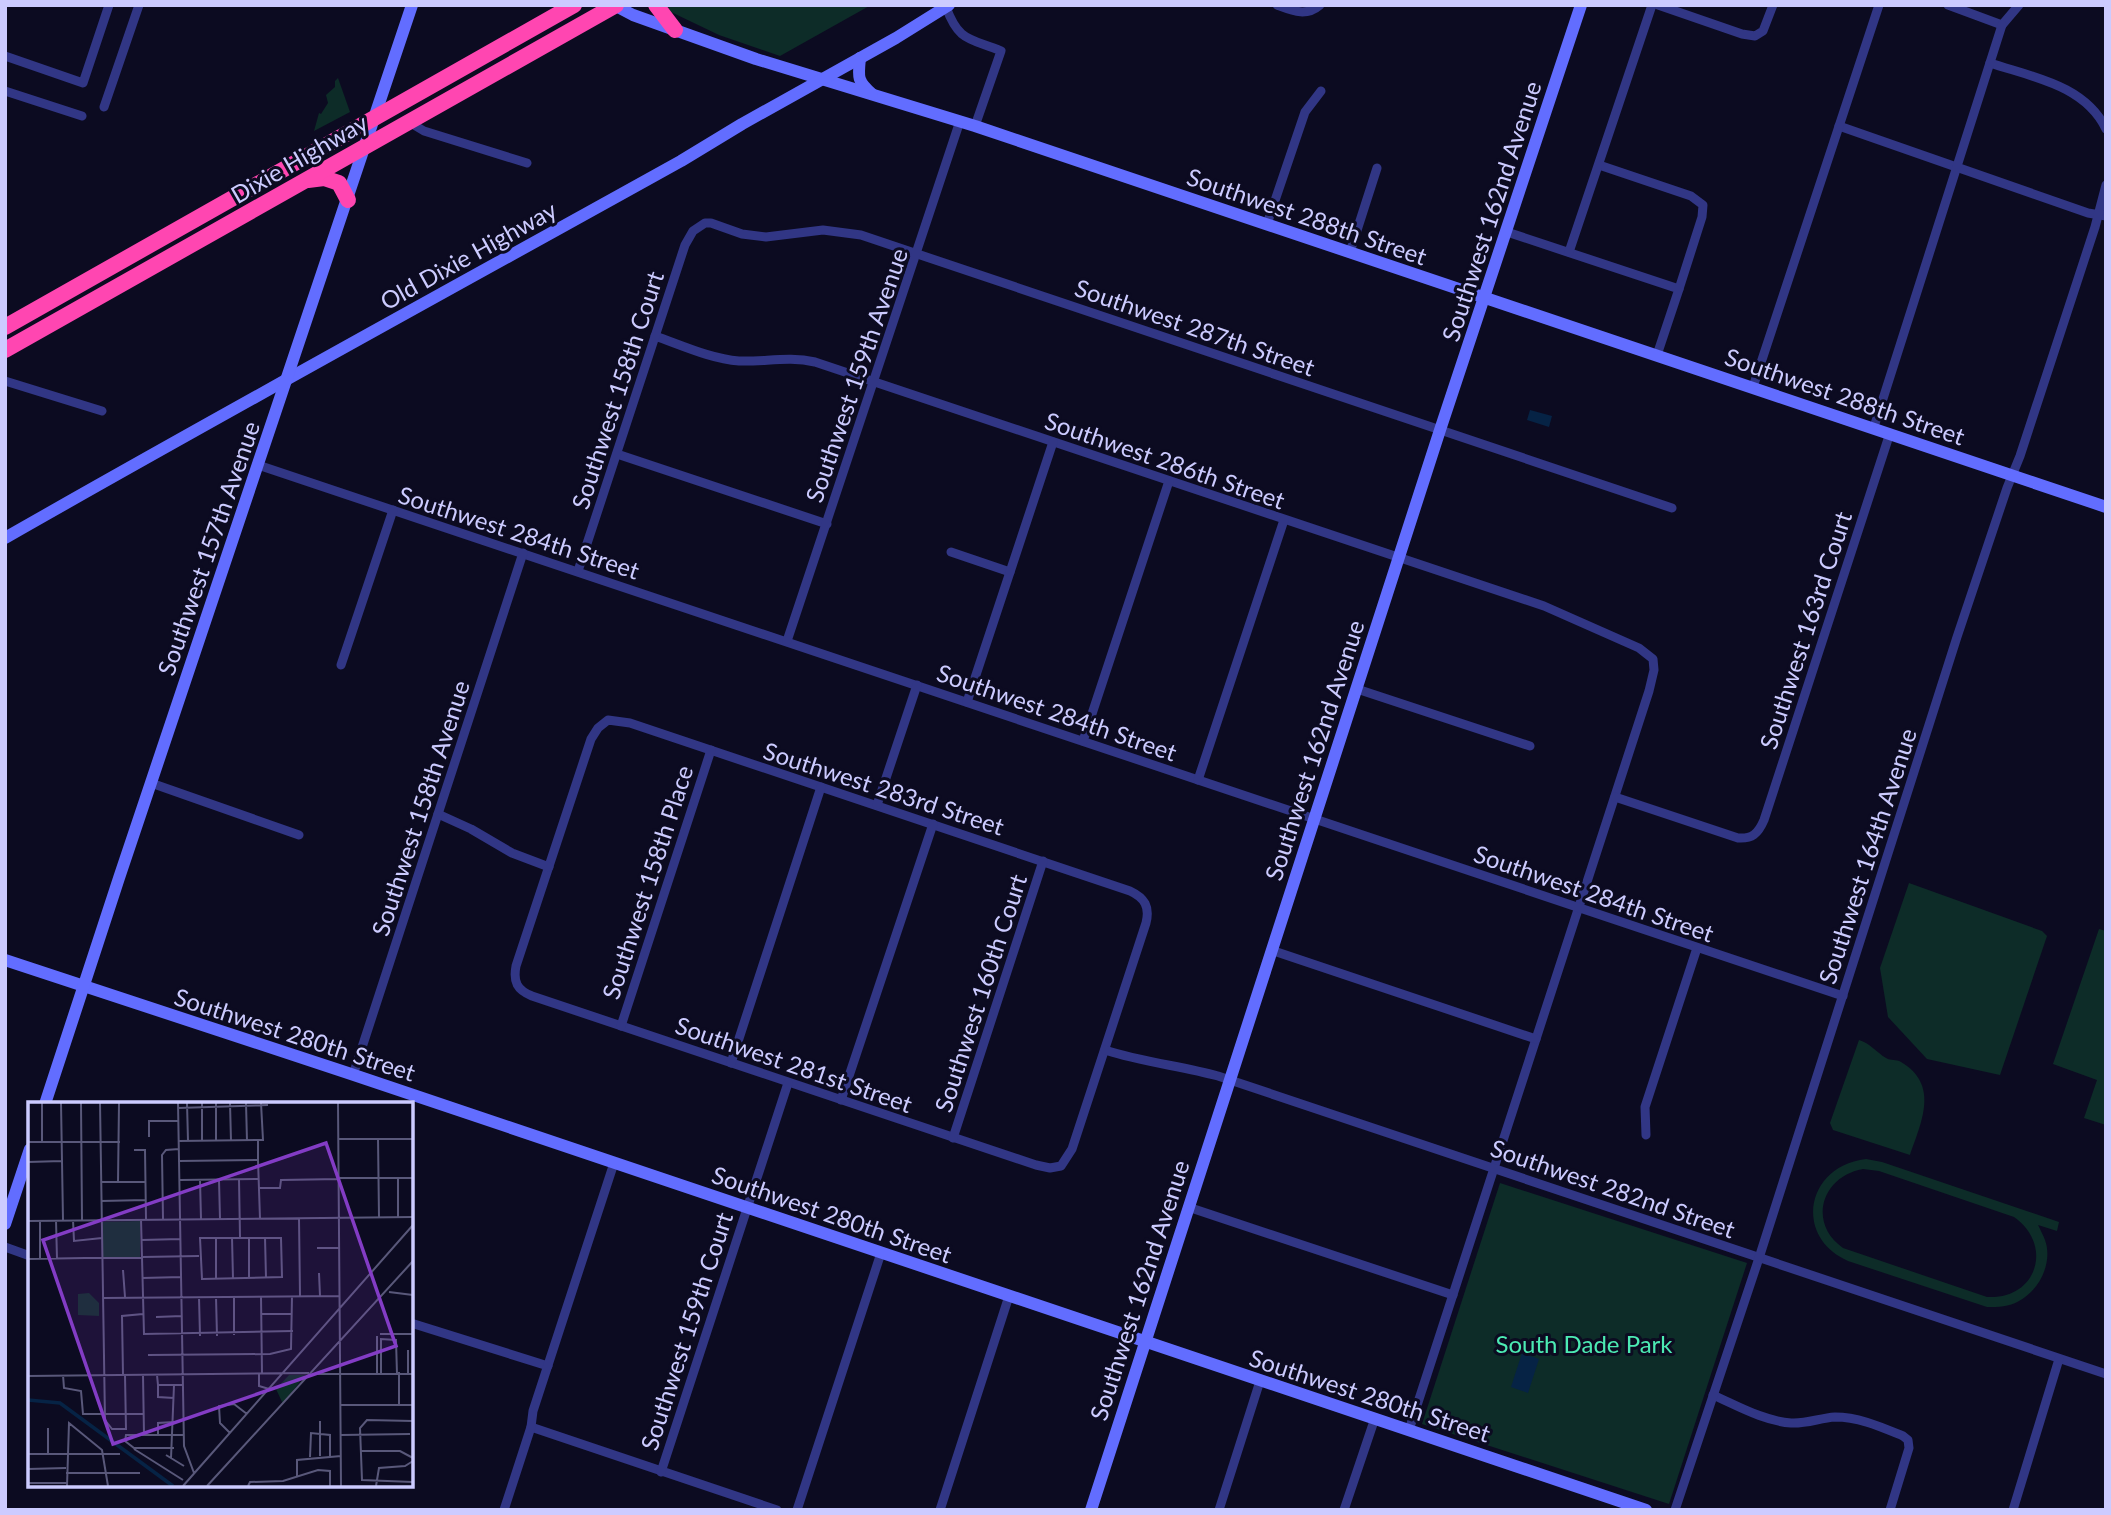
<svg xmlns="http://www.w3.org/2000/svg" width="2111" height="1515" font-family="Lato,sans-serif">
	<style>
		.green { fill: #0d2c28; fill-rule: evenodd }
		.water { fill: #062345 }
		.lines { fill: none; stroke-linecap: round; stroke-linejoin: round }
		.street { stroke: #313685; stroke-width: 9 }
		.secondary { stroke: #626dff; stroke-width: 12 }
		.highway { stroke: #ff46b1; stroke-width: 16 }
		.labels { text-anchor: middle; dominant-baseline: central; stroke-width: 6; stroke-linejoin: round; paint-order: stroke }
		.street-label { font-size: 24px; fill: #cccbff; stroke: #0c0b21 }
		.park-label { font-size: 24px; fill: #4ceab3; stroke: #0c0b21 }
		.inset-river { fill: none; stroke: #062345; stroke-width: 3.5 }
		.inset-road { fill: none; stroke: #59587a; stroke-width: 2 }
		.view { fill: #833cc5; fill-opacity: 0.15; stroke: #833cc5; stroke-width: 3.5 }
		.inset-edge { fill: none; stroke: #cccbff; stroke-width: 3.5 }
	</style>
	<rect width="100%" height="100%" fill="#0c0b21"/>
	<g class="green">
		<path d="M664 5H871L780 56 719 35 671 12Z"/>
		<path d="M338 78 350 112 314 131 319 113 321 114 328 103 326 95 335 87V81Z"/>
		<path d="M1909 883 2042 931 2047 936 2000 1075 1927 1059 1888 1017 1880 968Z"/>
		<path d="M2099 929 2106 931V1125L2084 1118 2097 1080 2053 1064Z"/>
		<path d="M1859 1040C1870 1043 1876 1052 1886 1058 1891 1061 1896 1059 1901 1062 1940 1085 1921 1123 1910 1155L1833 1130 1830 1123Z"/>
		<path d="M1866 1159 1882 1162 2059 1222 2057 1231 2038 1225C2040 1229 2043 1235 2045 1240 2053 1262 2040 1290 2019 1301 2009 1307 1998 1307 1987 1307L1848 1261C1793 1237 1806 1166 1866 1159ZM1863 1169 1879 1171 2014 1217C2054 1245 2037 1300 1987 1297L1843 1248C1807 1223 1822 1176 1863 1169Z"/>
		<path d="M1500 1183 1747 1263 1669 1504 1422 1424Z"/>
	</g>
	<g class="water">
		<path d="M1530 410 1552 416 1549 427 1527 420Z"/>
		<path d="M1522 1353 1539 1359 1528 1393 1511 1387Z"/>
	</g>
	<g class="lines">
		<g class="street">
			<path d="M1277 5C1293 11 1306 17 1320 5"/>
			<path d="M1658 5 1742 34 1755 36 1763 31 1773 5"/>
			<path d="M1948 5 2002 25 2019 5"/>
			<path d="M946 7C959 42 969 38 1001 51L975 126"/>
			<path d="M5 56 83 83 109 5"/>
			<path d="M1990 63C2032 77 2085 85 2106 129"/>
			<path d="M5 91 82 116"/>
			<path d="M104 107 139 5"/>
			<path d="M409 122 424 131 527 163"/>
			<path d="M1839 126 2088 213 2106 216"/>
			<path d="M1599 165 1691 196 1703 205 1702 217 1679 289"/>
			<path d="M1267 224 1305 112 1321 91"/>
			<path d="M1507 232 1679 289 1657 355"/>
			<path d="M1350 252 1377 168"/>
			<path d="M1569 252 1652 5"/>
			<path d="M655 336C681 345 711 359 739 361 765 362 789 356 815 362L1544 606 1639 648 1653 659 1654 670 1649 691 1409 1430"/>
			<path d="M5 381 102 411"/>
			<path d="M1753 387 1879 5"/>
			<path d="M1874 427 2002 25"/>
			<path d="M617 454 827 524"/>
			<path d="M258 465 1843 996"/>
			<path d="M951 552 1010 572"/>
			<path d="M578 571 685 245 693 231 705 223H711L742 234 766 237 823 230 861 235 1672 508"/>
			<path d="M787 641 960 121"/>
			<path d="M341 665 393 510"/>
			<path d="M1357 689 1530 746"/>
			<path d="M967 702 1053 442"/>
			<path d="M608 720 630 723 1130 891C1145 898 1150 907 1146 923L1072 1149 1061 1166 1050 1168 1036 1165 532 996C517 990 513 982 516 966L591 739 598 728Z"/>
			<path d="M1083 741 1169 481"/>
			<path d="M1198 780 1284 520"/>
			<path d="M151 783 299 835"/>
			<path d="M1615 797 1738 838C1752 839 1758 834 1764 820L1890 433"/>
			<path d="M877 805 917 685"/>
			<path d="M438 814 471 829 512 853 549 867"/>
			<path d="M1271 950 1536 1039"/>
			<path d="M621 1026 711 750"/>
			<path d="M1105 1050C1142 1062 1181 1066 1218 1076L2106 1374"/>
			<path d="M731 1063 821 787"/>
			<path d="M353 1075 523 553"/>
			<path d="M841 1100 933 824"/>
			<path d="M1646 1135 1645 1107 1697 948"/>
			<path d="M953 1138 1043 861"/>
			<path d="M1188 1207 1453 1295"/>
			<path d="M5 1247 30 1256"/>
			<path d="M411 1323 548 1366"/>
			<path d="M1713 1395C1738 1406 1764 1421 1791 1423 1806 1424 1820 1418 1835 1417 1859 1417 1881 1427 1903 1436L1908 1440 1909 1448 1890 1510"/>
			<path d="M531 1427 777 1510"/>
			<path d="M661 1472 788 1083"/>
			<path d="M504 1510 531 1427 533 1411 614 1163"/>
			<path d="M797 1510 881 1253"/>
			<path d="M940 1510 1009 1296"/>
			<path d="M1219 1510 1260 1381"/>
			<path d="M1344 1510 1375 1418"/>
			<path d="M1675 1510 1759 1258 1957 637 2007 488 2020 456 2095 227 2106 185"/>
			<path d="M2013 1510 2059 1359"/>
		</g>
		<g class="secondary">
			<path d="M614 5 633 15 756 59 975 126 2106 507"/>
			<path d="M860 58C858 77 857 81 872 94"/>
			<path d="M5 538C229 410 456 286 681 161L742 124 896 38 949 5"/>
			<path d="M5 960 348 1073 1646 1510"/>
			<path d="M45 1104 119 878 412 5"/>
			<path d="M5 1224 30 1149"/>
			<path d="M1091 1510 1440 430 1581 5"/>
		</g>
		<g class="highway">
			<path d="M656 5 675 30"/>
			<path d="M308 180 324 178 339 183 348 200"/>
			<path d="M5 327 574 5"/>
			<path d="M5 350 616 5"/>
		</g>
	</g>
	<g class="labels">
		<g class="street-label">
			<text transform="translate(299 158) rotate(-30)">Dixie Highway</text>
			<text transform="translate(1491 211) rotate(-72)">Southwest 162nd Avenue</text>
			<text transform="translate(1307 216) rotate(19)">Southwest 288th Street</text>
			<text transform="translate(468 255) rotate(-29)">Old Dixie Highway</text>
			<text transform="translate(1195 327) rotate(19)">Southwest 287th Street</text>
			<text transform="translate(856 375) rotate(-71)">Southwest 159th Avenue</text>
			<text transform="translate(617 390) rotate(-72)">Southwest 158th Court</text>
			<text transform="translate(1845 396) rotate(19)">Southwest 288th Street</text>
			<text transform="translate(1165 460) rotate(19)">Southwest 286th Street</text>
			<text transform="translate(519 532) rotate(18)">Southwest 284th Street</text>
			<text transform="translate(208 548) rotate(-71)">Southwest 157th Avenue</text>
			<text transform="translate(1805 630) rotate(-72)">Southwest 163rd Court</text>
			<text transform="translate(1057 712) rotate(19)">Southwest 284th Street</text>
			<text transform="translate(1314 750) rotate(-72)">Southwest 162nd Avenue</text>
			<text transform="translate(884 788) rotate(18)">Southwest 283rd Street</text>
			<text transform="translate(420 808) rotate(-72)">Southwest 158th Avenue</text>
			<text transform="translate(1867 856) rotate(-72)">Southwest 164th Avenue</text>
			<text transform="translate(647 882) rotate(-72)">Southwest 158th Place</text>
			<text transform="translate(1594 893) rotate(19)">Southwest 284th Street</text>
			<text transform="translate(980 993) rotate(-72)">Southwest 160th Court</text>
			<text transform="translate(295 1034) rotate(18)">Southwest 280th Street</text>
			<text transform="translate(794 1064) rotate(19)">Southwest 281st Street</text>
			<text transform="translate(1613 1188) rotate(19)">Southwest 282nd Street</text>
			<text transform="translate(832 1214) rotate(19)">Southwest 280th Street</text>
			<text transform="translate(1139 1290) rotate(-72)">Southwest 162nd Avenue</text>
			<text transform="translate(686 1331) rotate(-72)">Southwest 159th Court</text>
			<text transform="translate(1370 1395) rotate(18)">Southwest 280th Street</text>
		</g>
		<g class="park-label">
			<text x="1584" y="1343">South Dade Park</text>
		</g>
	</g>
	<g transform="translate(28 1102)">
		<rect width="385" height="385" fill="#0c0b21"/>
		<path d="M112 119V155H75V120ZM61 191 71 201V214L50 213V192ZM261 273H277L255 302 248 287Z" fill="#0d2c28"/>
		<path class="inset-river" d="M0 298 32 301 145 384"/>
		<path class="inset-road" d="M14 1V40M33 1 35 118M53 1 54 118M72 1 77 318 84 327H98M150 1 156 344 166 371M159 1 160 39M174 1V39M188 1V39M202 1 203 39M218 1 219 39M310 1 313 384M150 6 240 3M121 35V19H150M350 36 351 115M310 37H385M151 39 235 38 233 1M0 40H92M106 48H117L118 117M230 58 232 117M151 59 230 58V38M0 60 34 59M311 76H385M370 76V115M211 77 212 135M152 78 231 77M172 78 173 117M191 78 192 117M73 80H118M90 80 91 1M231 86H252L253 78 311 77M73 99 118 98M271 116 272 194M113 117 116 232 265 229M135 117 134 53 138 48 151 47M28 118 29 157M45 118 46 139 74 136M0 119 385 115M12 119V157M204 135 205 177M221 135V176M237 135 238 176M172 136H253L254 175 174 177ZM188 136V177M113 138 153 137M289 146H312M0 157 171 154M95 168 97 195M291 171 292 194M114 176 154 175M361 190 385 193M233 194 234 272M171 195 172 234M188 195 189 234M206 195V233M75 196 312 194M233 212H264M128 215 154 214M352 232H385M380 248V272M120 253 242 252 263 247 264 194M371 270V303M231 272V284L241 287M285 272H385M349 272V234M353 272V237L368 238 369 272M35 273 36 286 53 289 55 312H116M95 273 94 214 115 212M97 273 98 328M115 273 116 333M129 273 130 283H155M0 274 281 271M130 283V295L146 296M313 303H385M385 319 339 318 332 326 334 378 385 380M146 320 130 321V333H156M20 326V352M202 331 192 321 191 304 206 302 219 312M130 333H98L97 339 106 346H146M313 333 382 332M106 347 155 378M332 349H372L385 356M0 352H92M138 353 156 364M292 354V319M282 355 283 331 302 333V354M143 356 146 283M0 367 38 366M38 371H112M269 374V358L313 354M0 381H39M39 384 41 321 74 348 80 384M155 384 385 123M179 384 385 159M220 384 222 380 255 379 290 368 302 369V384M348 384 351 366 377 364 385 359"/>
		<path class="view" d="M298 41 368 244 85 342 15 138Z"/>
		<rect width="385" height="385" class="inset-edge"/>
	</g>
	<rect width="2111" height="1515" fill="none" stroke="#cccbff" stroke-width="14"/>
</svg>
